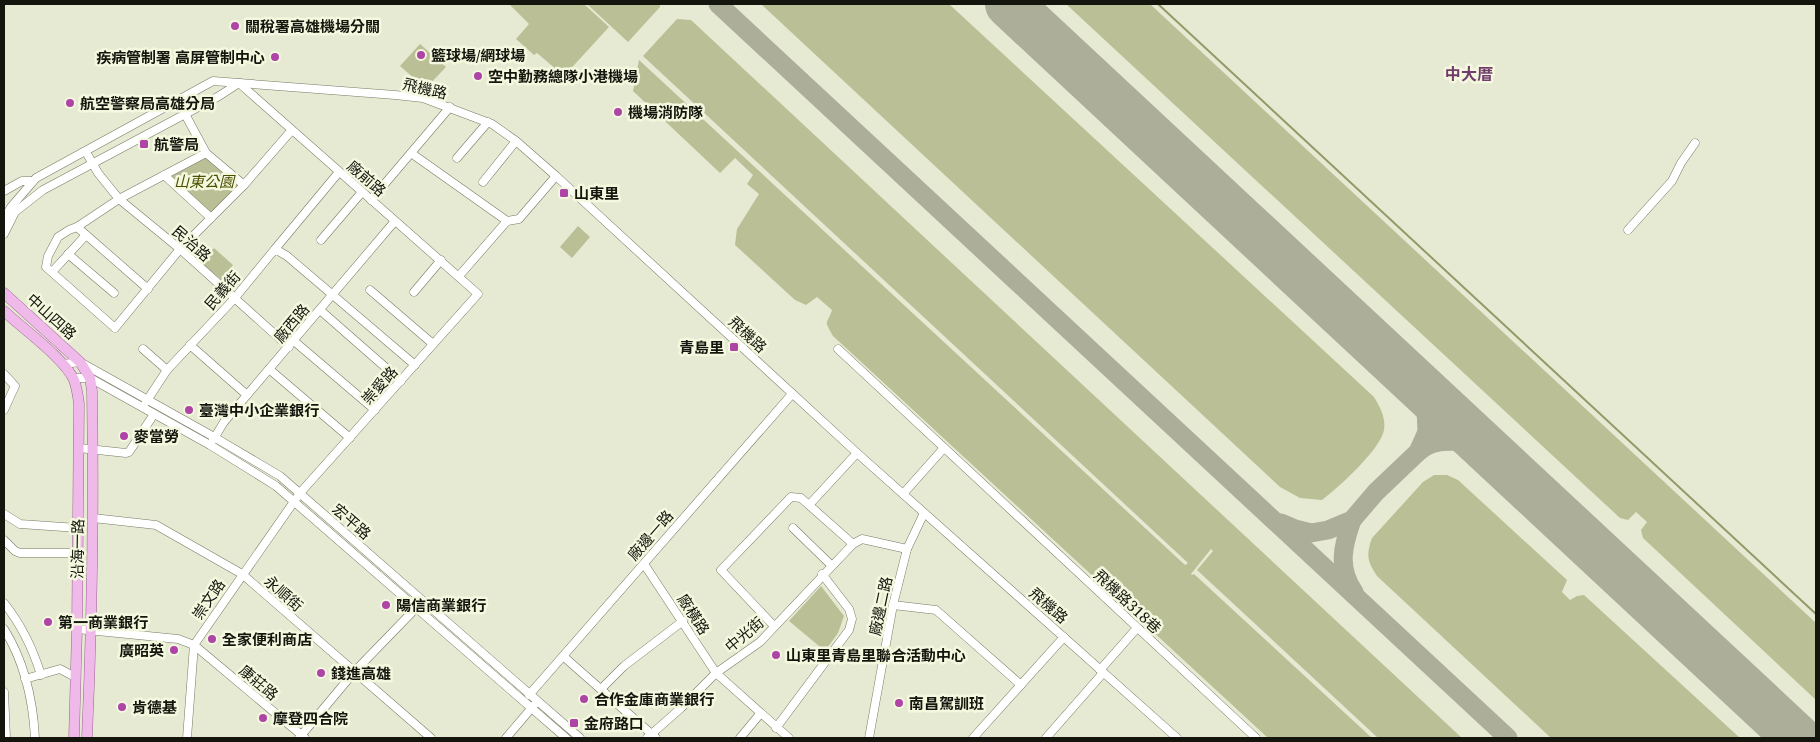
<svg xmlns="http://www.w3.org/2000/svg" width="1820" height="742" font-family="'Noto Serif','Noto Sans TC',serif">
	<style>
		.green { fill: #babf96 }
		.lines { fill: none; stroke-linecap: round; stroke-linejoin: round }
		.stream { stroke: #949969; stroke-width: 2 }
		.taxiway { stroke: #acae9a; stroke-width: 19 }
		.runway { stroke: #acae9a; stroke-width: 48 }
		.minor-casing { stroke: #777a64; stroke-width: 9 }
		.major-casing { stroke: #9b6293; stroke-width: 11 }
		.minor { stroke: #fff; stroke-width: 8 }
		.major { stroke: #efbae9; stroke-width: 10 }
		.poi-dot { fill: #ae44a5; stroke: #f4f8df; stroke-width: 2 }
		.labels { text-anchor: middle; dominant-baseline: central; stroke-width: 5; stroke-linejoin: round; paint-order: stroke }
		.poi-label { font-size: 15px; font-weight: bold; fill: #14150d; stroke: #f4f8df; text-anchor: start }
		.street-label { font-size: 15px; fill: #14150d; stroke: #f4f8df }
		.park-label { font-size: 15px; font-style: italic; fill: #4b4f00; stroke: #f4f8df }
		.neighbourhood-label { font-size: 16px; font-weight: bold; fill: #713c6c; stroke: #f4f8df }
	</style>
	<rect width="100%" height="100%" fill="#e7ead2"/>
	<g class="green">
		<path d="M509 4H584L609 27 564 76 537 53 534 55 516 39 529 24Z"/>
		<path d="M587 4H660V7L628 42Z"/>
		<path d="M761 4H949L1374 397C1380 407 1386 418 1384 430 1381 449 1337 489 1322 500L1300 498 1280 487Z"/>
		<path d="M1066 4H1150L1816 623V700L1643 538 1641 530 1647 522 1636 512 1628 520 1620 518Z"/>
		<path d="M677 19 691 20 1462 738H1378L1197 570 1213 551 1211 549 1191 574 1192 575 1194 574 1372 738H1268L833 336C823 318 827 326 832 310L817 297 806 305 795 300 735 245 737 229 759 194 747 184 753 175 735 158 720 173 633 91 639 60 1185 565 1188 563 643 56Z"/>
		<path d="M420 44 446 67 428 86 422 85 400 66Z"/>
		<path d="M206 157 238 186 214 215 169 176Z"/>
		<path d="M578 226 590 237 572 258 560 247Z"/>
		<path d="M214 248 233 265 222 280 201 263Z"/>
		<path d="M1434 475H1447L1458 480 1567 580 1562 592 1570 600 1577 596 1584 595 1740 738H1551L1377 576C1367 561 1366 555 1372 538L1423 482Z"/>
		<path d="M821 586 844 616 838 633 825 651 789 621Z"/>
	</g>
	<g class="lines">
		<path class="stream" d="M1158 4 1816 614"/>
		<g class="taxiway">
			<path d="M718 4 1508 738"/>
			<path d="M1418 452C1437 434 1469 442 1491 451"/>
			<path d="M1352 520C1343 545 1337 568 1354 592"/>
			<path d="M1281 523 1295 529 1311 533 1328 530 1352 520 1376 492 1418 452 1427 432 1426 409 1423 388"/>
		</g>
		<path class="runway" d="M1009 4 1797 738"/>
		<defs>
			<g id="minor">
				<path d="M185 114 206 153 244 185"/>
				<path d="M86 152 98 173 119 199 180 249 289 347"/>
				<path d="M206 153 119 199 77 227 69 230 58 237 48 256 46 267 115 328 180 249 244 185 291 131"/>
				<path d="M411 153 507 221"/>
				<path d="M457 158 488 122"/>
				<path d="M164 175 211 218"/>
				<path d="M483 182 516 141"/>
				<path d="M4 191 22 181H33"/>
				<path d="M371 200 450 107"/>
				<path d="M4 219 11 207 36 178 213 81 395 95 423 98 492 124 516 141 556 176 857 453 1177 738"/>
				<path d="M6 219 43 190 219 96 239 83"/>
				<path d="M77 227 148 289"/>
				<path d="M1628 230 1672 181 1681 163 1695 143"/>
				<path d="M4 234 14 214"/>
				<path d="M321 240 362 192"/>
				<path d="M275 249 339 172"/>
				<path d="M68 254 114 293"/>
				<path d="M52 272 86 235"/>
				<path d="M459 276 507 221 519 219 556 176"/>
				<path d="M370 290 433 344"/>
				<path d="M414 292 441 260"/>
				<path d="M320 310 401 381"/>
				<path d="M294 341 375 410"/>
				<path d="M190 345 247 395"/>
				<path d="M143 349 167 370"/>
				<path d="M838 349 1256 738"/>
				<path d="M63 364 80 362 214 437 280 476 580 738"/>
				<path d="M269 369 350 438"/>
				<path d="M4 374 15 386 4 410"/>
				<path d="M73 378H90L210 445 276 486 566 738"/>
				<path d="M146 402 167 370 234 299 275 249 287 256 415 365"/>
				<path d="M213 440 224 422 395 221"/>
				<path d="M79 448 126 453 129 452 154 414"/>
				<path d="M903 494 943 449"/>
				<path d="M809 505 857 453"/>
				<path d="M4 514 20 524 78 528"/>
				<path d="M93 518 156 525 242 574 431 738"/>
				<path d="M793 528 831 565"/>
				<path d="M4 540 15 551 20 553H78"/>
				<path d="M644 564 716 673 789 738"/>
				<path d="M4 603C20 623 33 649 41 675"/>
				<path d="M893 605 936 610 1021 685"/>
				<path d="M774 626 721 570 791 497 801 498 853 544 862 539 907 549"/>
				<path d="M4 629C24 661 33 700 35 738"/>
				<path d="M77 629 178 639 194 645 305 738"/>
				<path d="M563 656 656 738"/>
				<path d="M1100 670 1137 628"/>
				<path d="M25 679 60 669 75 677"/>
				<path d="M601 689 624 666 683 621"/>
				<path d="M4 692 6 738"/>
				<path d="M529 695 792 394"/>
				<path d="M776 728 849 630 852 619 849 609 822 574"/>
				<path d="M187 738 194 645 300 493 478 294 239 83"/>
				<path d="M299 738 355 671 420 604"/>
				<path d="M506 738 535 704"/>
				<path d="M647 738 681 708 716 673 760 642 853 544"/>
				<path d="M740 738 760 714"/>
				<path d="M869 738 893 605 907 549 924 513"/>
				<path d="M973 738 1064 637"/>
				<path d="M1046 738 1103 673"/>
			</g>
			<g id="major">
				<path d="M4 293 80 362 90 378 92 391C94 507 92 623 87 738"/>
				<path d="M4 311C22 328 65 359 74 380 77 388 78 396 79 404L77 629 74 738"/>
			</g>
		</defs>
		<use href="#minor" class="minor-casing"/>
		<use href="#major" class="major-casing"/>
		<use href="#minor" class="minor"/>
		<use href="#major" class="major"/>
	</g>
	<g class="poi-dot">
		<circle cx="235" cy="26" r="5"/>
		<circle cx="421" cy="55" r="5"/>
		<circle cx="275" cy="57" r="5"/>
		<circle cx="478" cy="76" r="5"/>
		<circle cx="70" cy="103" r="5"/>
		<circle cx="618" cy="112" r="5"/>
		<rect x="139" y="139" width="10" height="10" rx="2.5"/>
		<rect x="559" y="188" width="10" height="10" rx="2.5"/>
		<rect x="729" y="342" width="10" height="10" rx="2.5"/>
		<circle cx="189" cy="410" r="5"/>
		<circle cx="124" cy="436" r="5"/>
		<circle cx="386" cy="605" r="5"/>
		<circle cx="48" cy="622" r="5"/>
		<circle cx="212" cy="639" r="5"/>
		<circle cx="174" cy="650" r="5"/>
		<circle cx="776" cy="655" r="5"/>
		<circle cx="321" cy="673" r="5"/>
		<circle cx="584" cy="699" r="5"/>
		<circle cx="899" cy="703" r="5"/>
		<circle cx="122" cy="707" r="5"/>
		<circle cx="263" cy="718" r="5"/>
		<rect x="569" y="718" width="10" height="10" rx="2.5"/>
	</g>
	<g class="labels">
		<g class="poi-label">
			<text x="245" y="26">關稅署高雄機場分關</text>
			<text x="431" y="55">籃球場/網球場</text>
			<text x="265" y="57" text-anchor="end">疾病管制署 高屏管制中心</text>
			<text x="488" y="76">空中勤務總隊小港機場</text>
			<text x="80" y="103">航空警察局高雄分局</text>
			<text x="628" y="112">機場消防隊</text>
			<text x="154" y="144">航警局</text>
			<text x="574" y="193">山東里</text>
			<text x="724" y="347" text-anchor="end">青島里</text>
			<text x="199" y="410">臺灣中小企業銀行</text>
			<text x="134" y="436">麥當勞</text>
			<text x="396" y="605">陽信商業銀行</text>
			<text x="58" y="622">第一商業銀行</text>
			<text x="222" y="639">全家便利商店</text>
			<text x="164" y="650" text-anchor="end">廣昭英</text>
			<text x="786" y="655">山東里青島里聯合活動中心</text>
			<text x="331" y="673">錢進高雄</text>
			<text x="594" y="699">合作金庫商業銀行</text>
			<text x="909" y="703">南昌駕訓班</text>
			<text x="132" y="707">肯德基</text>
			<text x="273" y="718">摩登四合院</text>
			<text x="584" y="723">金府路口</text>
		</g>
		<g class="street-label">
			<text transform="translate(425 88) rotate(13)">飛機路</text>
			<text transform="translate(367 178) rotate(41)">廠前路</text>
			<text transform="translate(192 243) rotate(41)">民治路</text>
			<text transform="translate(222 290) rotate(-49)">民義街</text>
			<text transform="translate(52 316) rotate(42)">中山四路</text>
			<text transform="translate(291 323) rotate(-50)">廠西路</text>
			<text transform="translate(748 334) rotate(43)">飛機路</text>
			<text transform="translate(379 385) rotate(-48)">崇愛路</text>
			<text transform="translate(352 521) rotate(41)">宏平路</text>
			<text transform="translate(650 535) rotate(-49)">廠邊一路</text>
			<text transform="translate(77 549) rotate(-89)">沿海一路</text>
			<text transform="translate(284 593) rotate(41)">永順街</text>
			<text transform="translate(208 599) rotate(-56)">崇文路</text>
			<text transform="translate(1128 601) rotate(43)">飛機路318巷</text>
			<text transform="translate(1049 605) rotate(41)">飛機路</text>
			<text transform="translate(880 606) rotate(-78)">廠邊二路</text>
			<text transform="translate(694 614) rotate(57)">廠橫路</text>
			<text transform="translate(744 634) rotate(-40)">中光街</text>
			<text transform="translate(259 682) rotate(40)">康莊路</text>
		</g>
		<g class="park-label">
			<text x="204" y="181">山東公園</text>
		</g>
		<g class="neighbourhood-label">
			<text x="1469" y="74">中大厝</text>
		</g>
	</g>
	<rect width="1820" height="742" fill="none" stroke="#14150d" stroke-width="10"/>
</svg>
